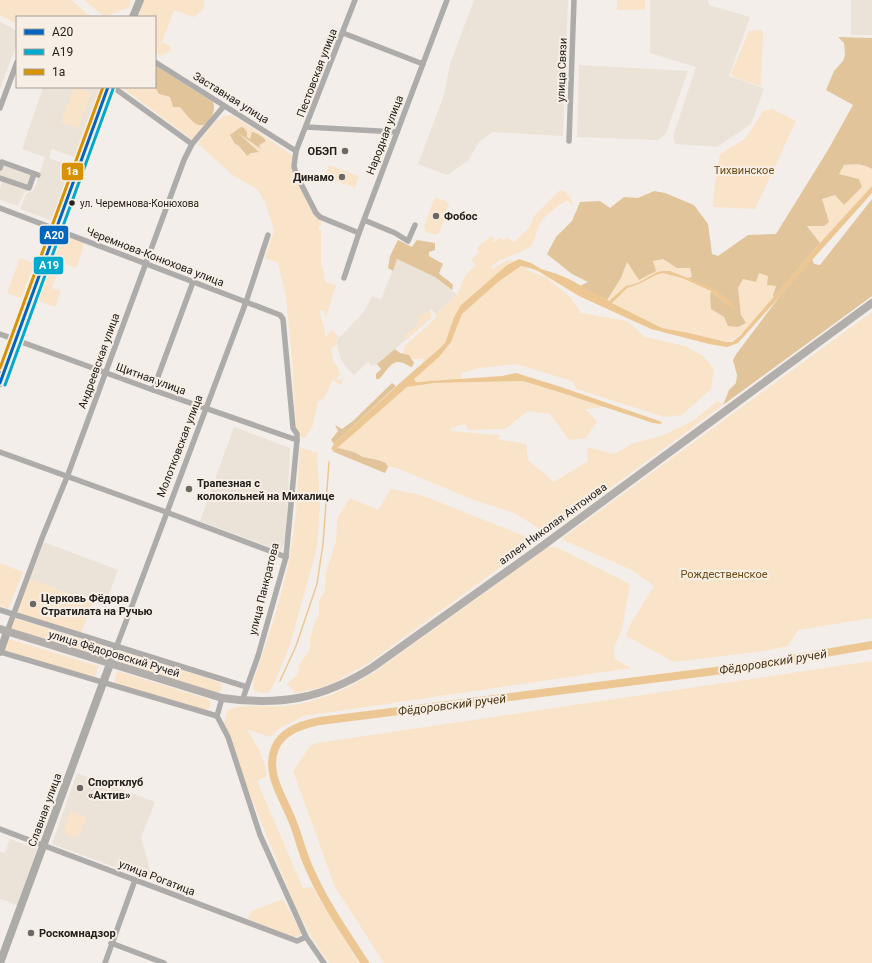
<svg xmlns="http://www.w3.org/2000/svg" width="872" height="963" font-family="Roboto,sans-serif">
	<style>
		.built { fill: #ece3d8 }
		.green { fill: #f9e4c9; fill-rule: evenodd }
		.forest { fill: #e2c49a }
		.water { fill: #edc793 }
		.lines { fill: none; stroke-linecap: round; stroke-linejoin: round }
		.stream { stroke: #edc793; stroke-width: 1.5 }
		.river { stroke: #edc793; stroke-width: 8 }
		.street { stroke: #adacaa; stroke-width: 5.5 }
		.secondary { stroke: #adaba8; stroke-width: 8 }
		.primary { stroke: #b2aeab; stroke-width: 8 }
		.bus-1-casing { stroke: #f7efe5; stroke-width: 6 }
		.bus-2-casing { stroke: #f7efe5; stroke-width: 6 }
		.bus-3-casing { stroke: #f7efe5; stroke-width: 6 }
		.bus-1 { stroke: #0065bd; stroke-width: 3 }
		.bus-2 { stroke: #00a9ce; stroke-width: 3 }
		.bus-3 { stroke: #d79204; stroke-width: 3 }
		.poi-dot { fill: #6c6965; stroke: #f7efe5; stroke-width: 1.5 }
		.bus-dot { fill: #24211e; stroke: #f7efe5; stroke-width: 1.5 }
		.labels { text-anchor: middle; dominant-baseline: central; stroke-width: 4; stroke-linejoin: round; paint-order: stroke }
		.bus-label { font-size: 10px; fill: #24211e; stroke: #f7efe5; text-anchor: start }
		.street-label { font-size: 11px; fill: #24211e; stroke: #f7efe5 }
		.poi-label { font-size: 11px; font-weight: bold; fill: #24211e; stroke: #f7efe5; text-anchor: start }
		.park-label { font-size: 11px; fill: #6d4a13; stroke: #f7efe5 }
		.water-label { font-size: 12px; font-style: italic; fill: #4b3516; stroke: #f7efe5 }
		.line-badge { stroke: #f7efe5; stroke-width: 1.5 }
		.badge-label { font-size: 11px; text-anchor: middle; font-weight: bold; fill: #fff }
	</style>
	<rect width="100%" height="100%" fill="#f3eee9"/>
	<g class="built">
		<path d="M474 0H568L563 136 492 132 479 142 468 161 447 175 418 164 444 95 450 64Z"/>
		<path d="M650 0H708L709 5 750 17 729 76 764 88 751 124 717 147 675 144 673 136 696 67 650 53Z"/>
		<rect x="851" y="0" width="21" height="35"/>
		<path d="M0 22 17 31V44L0 89Z"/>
		<path d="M579 65 688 71 666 133 658 140 577 137Z"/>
		<path d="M43 87H101L76 158 52 149 49 158 72 167 52 221 20 209 26 194 34 190 45 157 22 149Z"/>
		<path d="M2 161 36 174 32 188 24 193 18 206 0 200V189L2 183 0 180V167Z"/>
		<path d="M397 259 435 277 457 295 436 314 430 308 431 318 375 366 373 364 372 366 368 362 354 375 349 370 341 360 336 341 364 312 372 296 381 299Z"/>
		<path d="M234 427 290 448 286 537 281 551 200 521Z"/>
		<path d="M44 542 118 570 104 607 30 579Z"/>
		<path d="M77 773 155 802 141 837 153 881 52 844Z"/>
		<path d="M10 839 37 849 17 905 0 899V852L5 853Z"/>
	</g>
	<g class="green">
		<path d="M0 0H71L91 17H17V24L0 15Z"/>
		<path d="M84 0H131L129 7 105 17Z"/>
		<path d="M144 0H204V9L194 17 174 10 162 42 170 46 171 51 161 56 155 52V17H138Z"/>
		<rect x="617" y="0" width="28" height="10"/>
		<path d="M761 30 763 32 761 86 734 77 731 74 749 31Z"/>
		<path d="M74 87 91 93 78 128 61 122Z"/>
		<path d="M121 87H155L159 94 170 97 186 114 201 126 204 125 193 140Z"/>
		<path d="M772 109 796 121 755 209 713 207 715 182 720 154 745 139 759 118 762 111Z"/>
		<path d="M231 115 248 125 293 156 294 172 316 217 321 221V226L319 227V230L321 231V266L323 268 325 282 336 285 326 317 324 310 320 311C321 320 326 329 325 338L332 330 339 337 336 340 337 345 331 348 333 361 338 368 340 375 336 378 338 380 342 379V383L339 385 332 379C331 387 326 395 321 401H318L313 425 305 438 299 437 296 426 292 359 286 296 278 263 265 258 274 230 265 202 257 189 234 176 198 144C206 134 216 115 231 115ZM241 128 247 132V137L260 148 238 133 258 152 244 155 232 133Z"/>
		<path d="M855 164 867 166 872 169V186L820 243 807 225 824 226 822 199 835 195 858 179 839 174 844 165Z"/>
		<path d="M329 165 359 176 355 188 329 178 328 180 324 179Z"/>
		<path d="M560 190 566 192 570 197 573 206 567 200C558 205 541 218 538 228 535 235 536 241 529 247 517 256 502 256 491 267L493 269 506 261 515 260 507 265 461 305 454 317 445 343 423 363V359H412L409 355 403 353 405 346 436 318V314L457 295 465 276 476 265 471 260 479 252 477 248 491 236 494 239 493 243 500 238 504 240 507 237 514 242 529 228 534 216Z"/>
		<path d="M437 198 446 201 449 206 439 233 436 235 426 232 424 227 434 199Z"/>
		<path d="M61 233 85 242 76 268 61 263 52 288 61 291 55 307 37 300Z"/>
		<path d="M20 258 34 264 21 298 7 293Z"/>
		<path d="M663 259 677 268H690L692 277 687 278 670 271 657 272 638 283 626 286 609 302 607 300 621 278 627 262 653 261Z"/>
		<path d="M521 266 530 268 526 270 546 277 571 298 581 313 627 321 645 337 685 346 703 356 714 369 711 389 682 415 664 417 577 389 572 381 516 364 480 368 461 373V379L446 381H414V378L439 357 451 342 462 314 498 282Z"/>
		<path d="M663 273 682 278 711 291 710 297 711 309 724 317 741 316 738 288 743 279 759 273 768 276 776 286 773 295 774 297C763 310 743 340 726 342L689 333 662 328 612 303 627 288 639 284 656 275Z"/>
		<path d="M430 310 431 318 406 340 404 336 418 325 419 316Z"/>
		<path d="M872 312V618L798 630 788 646 764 651 674 662 626 636 630 625 654 586 632 570 561 539Z"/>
		<path d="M523 381 605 407 585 409 597 421 586 438 569 440 550 414 528 411 505 429 468 430 465 424 451 428V431L500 435 498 439 526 444 528 460 554 482 588 461 587 447 614 454 634 443 664 435 691 422 718 401 723 405 548 534 514 513 474 500 394 467H388L378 460 363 457 354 452 338 448 407 387 434 383Z"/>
		<path d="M300 447 317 453 320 505 317 547 290 645 274 684 268 693C263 693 256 693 253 689L254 679C271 630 288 580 294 529 298 502 298 474 300 447Z"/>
		<path d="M391 489 421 495 537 541 370 662 335 682 323 687 296 693 287 684 298 674 299 665 310 650V638L315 621 319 615V601L325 591 326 573 336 541 337 519 350 498 378 510Z"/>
		<path d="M548 547H556L630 584 622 629 614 648 615 659 631 668 304 716 280 728 270 737 247 729C257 746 264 757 267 776L257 781 303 888 312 887 359 963H329L312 938 294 905 287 886 241 772 224 723 227 711C241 702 267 708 285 706 318 703 348 689 376 671Z"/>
		<path d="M0 563 23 572 8 609 0 606Z"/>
		<path d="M30 579 93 603 81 633 16 612Z"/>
		<path d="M14 618 105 646 101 657 11 629Z"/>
		<path d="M6 638 98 666 95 678 3 650Z"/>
		<path d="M124 652 220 682 222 687 221 691 216 693 121 663Z"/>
		<path d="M872 661V963H384L335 887 293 771 310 746 317 743Z"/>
		<path d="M117 671 208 699 211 703 209 708 205 710 114 683Z"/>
		<path d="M71 811 86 817 80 835 73 838 66 834 64 832Z"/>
		<path d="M283 899 302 934 294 937 248 919 251 911Z"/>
	</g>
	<g class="forest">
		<path d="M838 37 872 38V169C863 163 854 164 844 165L839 174 859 179 862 187 844 205 835 195 822 199 829 222 824 226H807L820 243 774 297 773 295 776 286 767 285 768 276 759 273 756 282 743 279 738 288 741 315 746 323 738 327 728 326 724 317 711 309 710 297 711 291 727 305 710 288 687 278 692 277 690 268H677L663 259 653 261 656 271 639 280 627 262 621 278 607 300 580 286 588 282 572 274 547 254 556 237 572 221 580 202 600 201 610 208 624 197 638 198 654 191 665 193 694 205 708 224 712 254 718 256 748 235 776 234 828 150 853 105 826 90 834 71 843 61 845 55 844 43Z"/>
		<path d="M155 65 213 102C217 110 209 128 199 125 192 123 185 113 180 107H173L170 97 159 94 155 87Z"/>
		<path d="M241 127 244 128 247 132V137L250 139 252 132 258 134 265 139V142L259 145 261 149 238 133 259 152 251 153 247 156 238 145 235 144 230 135Z"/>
		<path d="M872 199V296L723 405 729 390 736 383 737 375 733 360 737 353 780 296 812 259 814 264 820 265Z"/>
		<path d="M398 240 412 247 417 240 435 243V250L429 252V256L443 264 439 273C443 278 449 280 453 285L452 290 435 277 397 259 393 271 388 268 390 256Z"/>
		<path d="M395 349 400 353 409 355 414 363 412 367C408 366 403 362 399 362 390 361 385 374 379 379H376V374L381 369 377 364Z"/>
		<path d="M392 383 396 386 334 444 331 440 338 431 335 425 342 429 353 421Z"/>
		<path d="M338 448 354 452 363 457 378 460 386 463 388 467 385 473 334 452 333 451Z"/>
	</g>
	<path class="water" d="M872 186V193L738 343 727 347 709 344 651 329 579 296 538 271 530 268 521 266 498 282 462 314 451 342 439 357 414 379 416 382 502 376 516 373 561 387 662 422 661 424 653 423 565 394 523 381 434 383 407 387 334 451 331 449 334 444 401 382 440 348 445 343 454 317 461 305 507 265 519 259 531 263 541 269 557 274 569 279 609 301 626 286 638 283 657 272 663 271H670C690 280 723 288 735 308L727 305 711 291 682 278 663 273 656 275 639 284 627 288 612 303 662 328 689 333 726 342H732L740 336 820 243Z"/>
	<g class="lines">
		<path class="stream" d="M280 681 296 646 317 584 323 544 329 462"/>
		<path class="river" d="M365 963C344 931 322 899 307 863 301 849 298 834 292 820 283 797 265 773 275 748 282 730 304 724 320 721L739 668 872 645"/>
		<g class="street">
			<path d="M355 0 296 151 294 166 296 174 316 213 320 217 359 233"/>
			<path d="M343 33 423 64"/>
			<path d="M155 62 296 151"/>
			<path d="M113 87 192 144"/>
			<path d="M0 108 17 62"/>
			<path d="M306 127 397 132"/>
			<path d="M569 141 574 0"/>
			<path d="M0 168 2 162 38 175"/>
			<path d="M0 178 29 188 34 174"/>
			<path d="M0 208 280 315 283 319 293 428 297 434V440L286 557 258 656 242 701"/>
			<path d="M364 220 395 233 408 241 415 225"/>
			<path d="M344 278 359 233 447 0"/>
			<path d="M0 334 153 390 297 440"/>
			<path d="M153 390 193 282"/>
			<path d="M0 452 166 512 286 557"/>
			<path d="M0 610 247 687"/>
			<path d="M7 632 42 538 67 477 184 160 192 144 224 106"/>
			<path d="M0 652 217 716"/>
			<path d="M110 664 246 302 268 235"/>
			<path d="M222 698 217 716 228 737 260 835 306 937 324 963"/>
			<path d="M0 829 297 941 306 937"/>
			<path d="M111 943 164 963"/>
			<path d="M105 963 135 880"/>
		</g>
		<g class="secondary">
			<path d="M133 17 140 0"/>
			<path d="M0 383 108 87"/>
			<path d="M0 652 7 632"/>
			<path d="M0 963 110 664"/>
		</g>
		<path class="primary" d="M0 629 222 698C280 706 323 699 373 667L541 547 872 303"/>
		<defs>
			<path id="bus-1" d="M0 383 108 87"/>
			<path id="bus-2" d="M5 385 113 89"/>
			<path id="bus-3" d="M0 368 103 87"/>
		</defs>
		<use href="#bus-1" class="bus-1-casing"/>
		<use href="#bus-2" class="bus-2-casing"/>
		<use href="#bus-3" class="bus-3-casing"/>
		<use href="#bus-1" class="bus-1"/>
		<use href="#bus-2" class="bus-2"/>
		<use href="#bus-3" class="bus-3"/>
	</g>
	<g class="poi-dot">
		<circle cx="345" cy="151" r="4"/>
		<circle cx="342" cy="177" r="4"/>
		<circle cx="436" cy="216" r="4"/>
		<circle cx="189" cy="489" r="4"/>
		<circle cx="33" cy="604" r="4"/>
		<circle cx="80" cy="788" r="4"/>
		<circle cx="31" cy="933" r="4"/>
	</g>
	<circle class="bus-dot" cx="72" cy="203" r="3.5"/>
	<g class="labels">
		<g class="bus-label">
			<text x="80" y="203">ул. Черемнова-Конюхова</text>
		</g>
		<g class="street-label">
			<text transform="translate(562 70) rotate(-88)">улица Связи</text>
			<text transform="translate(317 73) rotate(-69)">Пестовская улица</text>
			<text transform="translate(231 98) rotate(32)">Заставная улица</text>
			<text transform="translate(385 135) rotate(-69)">Народная улица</text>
			<text transform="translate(155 257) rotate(21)">Черемнова-Конюхова улица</text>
			<text transform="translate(99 361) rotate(-70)">Андреевская улица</text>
			<text transform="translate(151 379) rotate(20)">Щитная улица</text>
			<text transform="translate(180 446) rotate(-69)">Молотковская улица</text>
			<text transform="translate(553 524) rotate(-36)">аллея Николая Антонова</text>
			<text transform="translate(264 589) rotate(-76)">улица Панкратова</text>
			<text transform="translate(114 654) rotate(17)">улица Фёдоровский Ручей</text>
			<text transform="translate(45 810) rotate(-70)">Славная улица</text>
			<text transform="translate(157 878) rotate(21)">улица Рогатица</text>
		</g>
		<g class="poi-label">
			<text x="337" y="151" text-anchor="end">ОБЭП</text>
			<text x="334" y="177" text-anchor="end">Динамо</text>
			<text x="444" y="216">Фобос</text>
			<text x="197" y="483">Трапезная с<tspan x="197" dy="13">колокольней на Михалице</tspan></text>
			<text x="41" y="598">Церковь Фёдора<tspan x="41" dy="13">Стратилата на Ручью</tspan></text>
			<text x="88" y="782">Спортклуб<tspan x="88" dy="13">«Актив»</tspan></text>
			<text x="39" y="933">Роскомнадзор</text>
		</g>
		<g class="park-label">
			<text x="744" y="170">Тихвинское</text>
			<text x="724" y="574">Рождественское</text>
		</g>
		<g class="water-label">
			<text transform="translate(773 662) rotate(-9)">Фёдоровский ручей</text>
			<text transform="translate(452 705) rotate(-7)">Фёдоровский ручей</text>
		</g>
	</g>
	<g class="line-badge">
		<rect x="61" y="162" width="23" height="19" rx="4" fill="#d79204"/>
		<rect x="39" y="225" width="30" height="20" rx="4" fill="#0065bd"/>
		<rect x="33" y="256" width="31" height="19" rx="4" fill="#00a9ce"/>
	</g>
	<g class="badge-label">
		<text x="72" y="175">1a</text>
		<text x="54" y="239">А20</text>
		<text x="49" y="269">A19</text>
	</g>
	<rect x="16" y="16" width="140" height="72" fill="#f7efe5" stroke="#a39d95"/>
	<rect x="24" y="29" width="20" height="6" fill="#0065bd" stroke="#a39d95"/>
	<text x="52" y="36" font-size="12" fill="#24211e">А20</text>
	<rect x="24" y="49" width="20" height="6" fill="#00a9ce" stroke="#a39d95"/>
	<text x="52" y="56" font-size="12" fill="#24211e">A19</text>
	<rect x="24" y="69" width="20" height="6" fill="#d79204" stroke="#a39d95"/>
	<text x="52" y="76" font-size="12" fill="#24211e">1a</text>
</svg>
